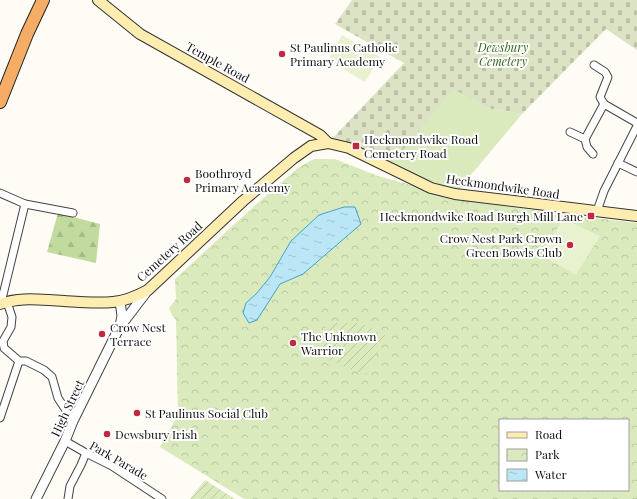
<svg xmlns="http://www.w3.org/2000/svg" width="637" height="499" font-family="'Playfair Display',serif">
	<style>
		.grass { fill: #daeabd }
		.forest { fill: url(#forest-firs) }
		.cemetery { fill: url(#cemetery-stones) }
		.park { fill: url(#park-crowns); fill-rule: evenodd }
		.garden { fill: url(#garden-furrows) }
		.pitch { fill: #e9f2cf }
		.water { fill: url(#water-ripples); stroke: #40a4cd }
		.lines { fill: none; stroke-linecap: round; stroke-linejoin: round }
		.minor-casing { stroke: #444; stroke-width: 9 }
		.tertiary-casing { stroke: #444; stroke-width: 11 }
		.secondary-casing { stroke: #333; stroke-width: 12 }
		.trunk-casing { stroke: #222; stroke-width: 14 }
		.minor { stroke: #fff; stroke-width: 7 }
		.tertiary { stroke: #fff; stroke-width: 9 }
		.secondary { stroke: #feedb1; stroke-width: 10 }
		.trunk { stroke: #f5ad66; stroke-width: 12 }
		.poi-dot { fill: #c22840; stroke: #fff; stroke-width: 1.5 }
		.labels { text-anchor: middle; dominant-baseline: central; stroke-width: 4; stroke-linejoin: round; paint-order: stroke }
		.poi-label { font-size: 12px; fill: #111; stroke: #fff; text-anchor: start }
		.park-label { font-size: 12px; font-style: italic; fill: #376a20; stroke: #fff }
		.street-label { font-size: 12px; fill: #111; stroke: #fff }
	</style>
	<defs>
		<pattern id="forest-firs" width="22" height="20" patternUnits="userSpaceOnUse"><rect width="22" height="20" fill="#c0db9d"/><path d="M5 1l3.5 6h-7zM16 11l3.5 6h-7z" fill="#a4bb86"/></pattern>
		<pattern id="cemetery-stones" width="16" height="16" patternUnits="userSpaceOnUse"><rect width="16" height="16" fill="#dce3c4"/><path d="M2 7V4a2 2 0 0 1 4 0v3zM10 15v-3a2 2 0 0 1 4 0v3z" fill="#bcc2a7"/></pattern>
		<pattern id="park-crowns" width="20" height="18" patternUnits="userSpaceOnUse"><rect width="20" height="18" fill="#daeabd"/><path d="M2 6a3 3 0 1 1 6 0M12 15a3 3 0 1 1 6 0" fill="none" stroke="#bac8a1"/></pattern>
		<pattern id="garden-furrows" width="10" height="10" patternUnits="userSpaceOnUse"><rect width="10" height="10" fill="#daeabd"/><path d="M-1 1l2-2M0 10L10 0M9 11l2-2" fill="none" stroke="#bac8a1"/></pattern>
		<pattern id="water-ripples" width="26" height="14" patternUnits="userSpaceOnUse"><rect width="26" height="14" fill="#bae6f6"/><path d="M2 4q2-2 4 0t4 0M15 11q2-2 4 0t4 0" fill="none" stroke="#9fc4d2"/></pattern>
	</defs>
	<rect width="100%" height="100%" fill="#fffcf5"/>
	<path class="grass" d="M454 88 487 108 522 114 455 194 388 168Z"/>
	<path class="forest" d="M58 213 100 224 96 263 47 252Z"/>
	<path class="cemetery" d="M352 0H637V50L606 29 522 114 487 108 454 89 388 168 328 143 404 63 335 24Z"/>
	<path class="park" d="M314 159H335L378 176 465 200 552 213 637 223V499H244L160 447 178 415 176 320 172 315 169 308 176 299 175 279 252 208 299 167ZM500 420H628V490H500Z"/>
	<g class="garden">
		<path d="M327 323H361L386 336 366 375 313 354Z"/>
		<path d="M205 480 235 499H190Z"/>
	</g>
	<g class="pitch">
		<path d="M342 35 380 57 365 82 328 60Z"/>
		<path d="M563 219 600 236 576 275 541 255Z"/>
	</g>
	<path class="water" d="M344 207H355L361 224 303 274 280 284 257 320 249 323 243 313 246 303 256 294 270 277 291 241 319 215Z"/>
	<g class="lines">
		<defs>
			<g id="minor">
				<path d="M594 65 605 72 608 77 600 97 604 104"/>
				<path d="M570 132 585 139"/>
				<path d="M593 154 587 147 585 139 604 104 637 123"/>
				<path d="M618 163 637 172"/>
				<path d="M0 193 25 204 73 213"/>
				<path d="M597 211 604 191 637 126"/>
				<path d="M7 302 12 317 11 327 3 341 4 348 19 361H26L44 370 52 377 58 398 73 421"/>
				<path d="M1 303 25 204"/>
				<path d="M0 418 19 361"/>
				<path d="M65 441 86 453 112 466 162 499"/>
				<path d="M68 499 70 486 81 465 86 453"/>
			</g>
			<g id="tertiary">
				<path d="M120 326 122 316 120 301"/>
				<path d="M36 499 65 441 73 421 119 328 148 290"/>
			</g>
			<g id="secondary">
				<path d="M98 0 140 34 320 135 328 143"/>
				<path d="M0 304C16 298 32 299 49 300 70 301 92 304 113 302 126 301 137 296 148 290L243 201 294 158 311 146 328 143 349 148 431 188 455 194 637 216"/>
			</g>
			<path id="trunk" d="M0 102 27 34 43 0"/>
		</defs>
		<use href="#minor" class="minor-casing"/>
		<use href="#tertiary" class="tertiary-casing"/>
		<use href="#secondary" class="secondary-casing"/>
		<use href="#trunk" class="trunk-casing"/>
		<use href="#minor" class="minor"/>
		<use href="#tertiary" class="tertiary"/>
		<use href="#secondary" class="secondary"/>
		<use href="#trunk" class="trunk"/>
	</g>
	<g class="poi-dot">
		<circle cx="282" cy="54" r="4"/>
		<rect x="352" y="142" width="8" height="8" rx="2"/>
		<circle cx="187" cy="180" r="4"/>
		<rect x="587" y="212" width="8" height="8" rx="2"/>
		<circle cx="570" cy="245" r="4"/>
		<circle cx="102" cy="334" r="4"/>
		<circle cx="293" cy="343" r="4"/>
		<circle cx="137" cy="413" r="4"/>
		<circle cx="107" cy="434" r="4"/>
	</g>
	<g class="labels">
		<g class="poi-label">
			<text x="290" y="47">St Paulinus Catholic<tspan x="290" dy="14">Primary Academy</tspan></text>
			<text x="364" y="139">Heckmondwike Road<tspan x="364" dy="14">Cemetery Road</tspan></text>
			<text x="195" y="173">Boothroyd<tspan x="195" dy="14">Primary Academy</tspan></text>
			<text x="583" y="216" text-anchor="end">Heckmondwike Road Burgh Mill Lane</text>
			<text x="562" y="238" text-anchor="end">Crow Nest Park Crown<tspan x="562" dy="14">Green Bowls Club</tspan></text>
			<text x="110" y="327">Crow Nest<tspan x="110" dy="14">Terrace</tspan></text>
			<text x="301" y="336">The Unknown<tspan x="301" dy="14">Warrior</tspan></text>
			<text x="145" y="413">St Paulinus Social Club</text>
			<text x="115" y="434">Dewsbury Irish</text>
		</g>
		<g class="park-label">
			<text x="503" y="47">Dewsbury<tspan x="503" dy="14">Cemetery</tspan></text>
		</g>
		<g class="street-label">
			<text transform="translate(218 62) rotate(29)">Temple Road</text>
			<text transform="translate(503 186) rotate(8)">Heckmondwike Road</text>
			<text transform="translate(169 251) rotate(-42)">Cemetery Road</text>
			<text transform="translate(67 408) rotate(-65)">High Street</text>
			<text transform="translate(119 460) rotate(30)">Park Parade</text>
		</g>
	</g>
	<rect x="499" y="419" width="130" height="72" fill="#ffffff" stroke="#a0a0a0"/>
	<rect x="507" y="432" width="20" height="6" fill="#feedb1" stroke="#a0a0a0"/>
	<text x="535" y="439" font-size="12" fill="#111111">Road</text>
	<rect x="507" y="449" width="20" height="12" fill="url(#park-crowns)" stroke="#a0a0a0"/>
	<text x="535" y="459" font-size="12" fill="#111111">Park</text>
	<rect x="507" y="469" width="20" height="12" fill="url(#water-ripples)" stroke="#a0a0a0"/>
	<text x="535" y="479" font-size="12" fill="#111111">Water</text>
</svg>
